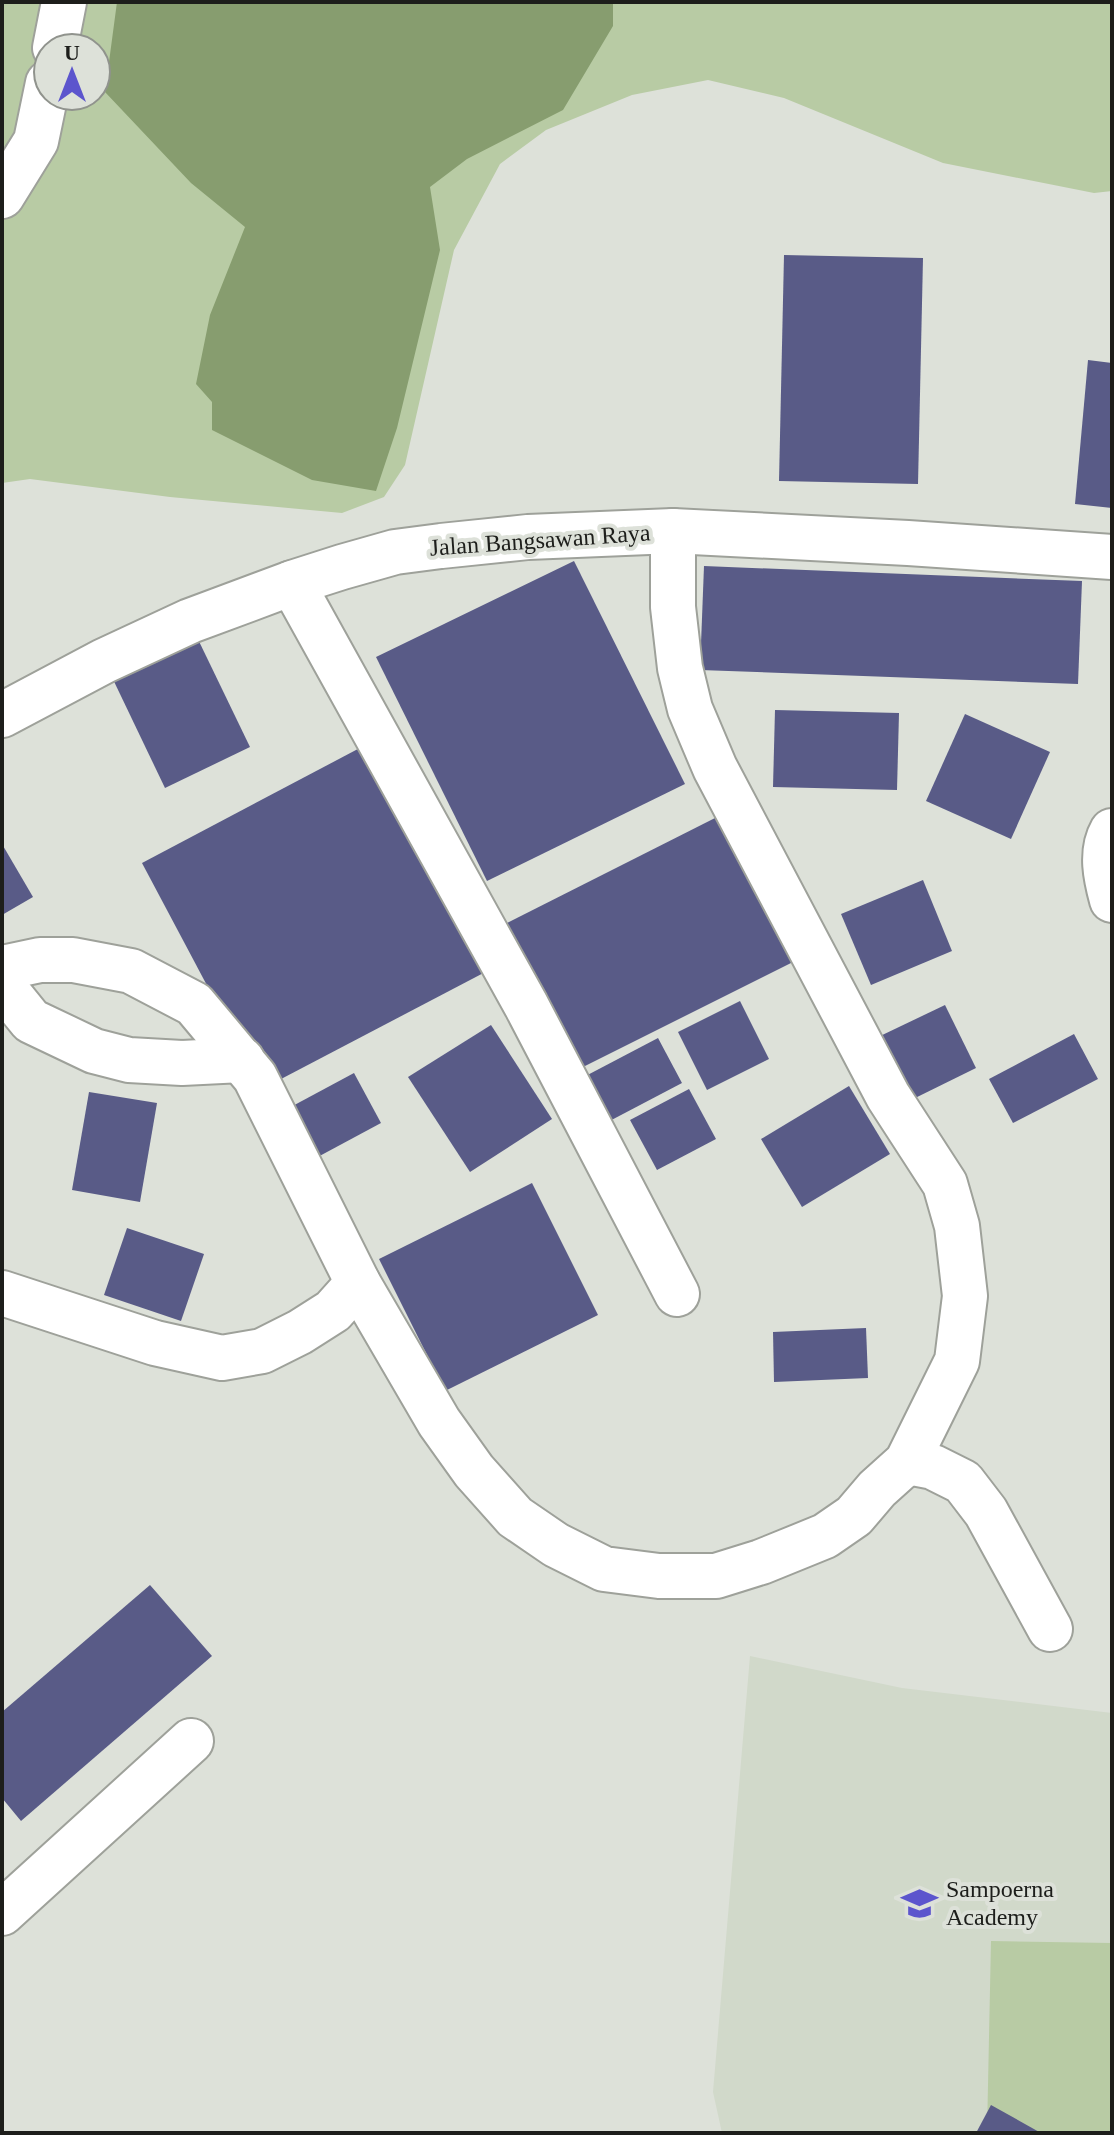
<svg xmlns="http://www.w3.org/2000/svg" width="1114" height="2135" font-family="Georgia,serif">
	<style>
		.built { fill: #d1d9ca }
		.green { fill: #b8cba4; fill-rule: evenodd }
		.water { fill: #879d6f }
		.building { fill: #595b87 }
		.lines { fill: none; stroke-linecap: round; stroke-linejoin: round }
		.minor-casing { stroke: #9ea19a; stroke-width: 48 }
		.minor { stroke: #fff; stroke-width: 44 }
		.labels { text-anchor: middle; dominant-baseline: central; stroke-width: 8; stroke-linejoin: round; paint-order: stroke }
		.street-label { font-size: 24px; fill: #1d1e1b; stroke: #dde1d9 }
		.poi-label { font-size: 24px; fill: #1d1e1b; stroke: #dde1d9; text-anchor: start }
	</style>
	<rect width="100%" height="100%" fill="#dde1d9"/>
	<path class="built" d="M750 1656 902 1688 1112 1713V2133H722L713 2092Z"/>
	<g class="green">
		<path d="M2 2H1112V191L1094 193 943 163 784 98 708 80 632 95 546 130 500 164 454 250 405 465 384 497 342 513 170 497 30 479 2 483ZM48 48H96V96H48Z"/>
		<path d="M991 1941 1112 1943V2133H987Z"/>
	</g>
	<path class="water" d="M117 2H613V26L563 110 467 159 430 187 440 250 397 428 376 491 312 480 212 430V402L196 384 210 315 245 227 191 183 105 92Z"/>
	<g class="building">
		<path d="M784 255 923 258 918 484 779 481Z"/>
		<path d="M1088 360 1112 363V508L1075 504Z"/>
		<path d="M574 561 685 784 487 881 376 657Z"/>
		<path d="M704 566 1082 581 1078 684 700 670Z"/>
		<path d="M194 631 250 747 165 788 109 671Z"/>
		<path d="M775 710 899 713 897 790 773 787Z"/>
		<path d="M965 714 1050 752 1011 839 926 801Z"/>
		<path d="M373 741 493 968 262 1089 142 863Z"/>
		<path d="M719 816 793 962 569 1074 495 929Z"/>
		<path d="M2 844 33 897 2 915Z"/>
		<path d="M923 880 952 951 871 985 841 914Z"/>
		<path d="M740 1001 769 1059 707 1090 678 1032Z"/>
		<path d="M945 1005 976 1068 907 1102 876 1038Z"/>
		<path d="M491 1025 552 1119 470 1172 408 1077Z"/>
		<path d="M1074 1034 1098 1079 1013 1123 989 1079Z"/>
		<path d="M658 1038 682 1083 602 1125 578 1080Z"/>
		<path d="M354 1073 381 1123 314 1159 287 1109Z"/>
		<path d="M849 1086 890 1154 802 1207 761 1139Z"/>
		<path d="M689 1089 716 1139 657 1170 630 1120Z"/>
		<path d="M89 1092 157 1103 140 1202 72 1190Z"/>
		<path d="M532 1183 598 1315 445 1391 379 1259Z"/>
		<path d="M127 1228 204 1254 181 1321 104 1295Z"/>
		<path d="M866 1328 868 1378 774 1382 773 1332Z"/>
		<path d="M150 1585 212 1656 21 1821 2 1798V1712Z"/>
		<path d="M991 2105 1041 2133H976Z"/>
	</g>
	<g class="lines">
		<defs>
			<g id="minor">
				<path d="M55 48 64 2"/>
				<path d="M2 196 36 141 48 83"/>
				<path d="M292 583 526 1005 677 1294"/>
				<path d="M2 715 104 661 190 621 292 583 342 567 395 552 441 546 528 537 673 531 908 543 1112 557"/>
				<path d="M1112 831C1100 852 1106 878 1112 900"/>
				<path d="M2 968 40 960H73L131 971 194 1004 255 1077 358 1283 439 1422 474 1471 515 1517 556 1545 604 1569 659 1576H716L761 1562 825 1536 854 1516 877 1489 907 1462 957 1361 965 1296 957 1226 945 1184 888 1096 715 768 690 709 680 668 673 607V531"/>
				<path d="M2 975 10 995 31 1021 94 1051 129 1060 182 1063 242 1060"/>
				<path d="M2 1293 155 1343 222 1358 262 1351 300 1332 333 1311 358 1283"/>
				<path d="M907 1462 933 1467 963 1482 986 1512 1050 1629"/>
				<path d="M2 1913 191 1741"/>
			</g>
		</defs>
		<use href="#minor" class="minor-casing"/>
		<use href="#minor" class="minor"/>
	</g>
	<defs>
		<symbol id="school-bare" viewBox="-9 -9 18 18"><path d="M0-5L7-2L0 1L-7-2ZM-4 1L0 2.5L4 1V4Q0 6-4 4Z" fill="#5c55cd" stroke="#dde1d9" stroke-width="2.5" paint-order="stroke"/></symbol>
	</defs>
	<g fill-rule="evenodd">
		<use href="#school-bare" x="894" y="1878" width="51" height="51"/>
	</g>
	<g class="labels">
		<g class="street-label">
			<text transform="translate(540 540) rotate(-4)">Jalan Bangsawan Raya</text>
		</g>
		<g class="poi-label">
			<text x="946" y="1889">Sampoerna<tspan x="946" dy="28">Academy</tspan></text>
		</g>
	</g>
	<rect width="1114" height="2135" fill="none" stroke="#1d1e1b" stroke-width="8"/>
	<g transform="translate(72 72)"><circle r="38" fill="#dde1d9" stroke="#90938d" stroke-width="2"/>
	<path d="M0-6L14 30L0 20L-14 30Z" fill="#5c55cd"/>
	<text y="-12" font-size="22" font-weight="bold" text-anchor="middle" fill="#1d1e1b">U</text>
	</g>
</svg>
